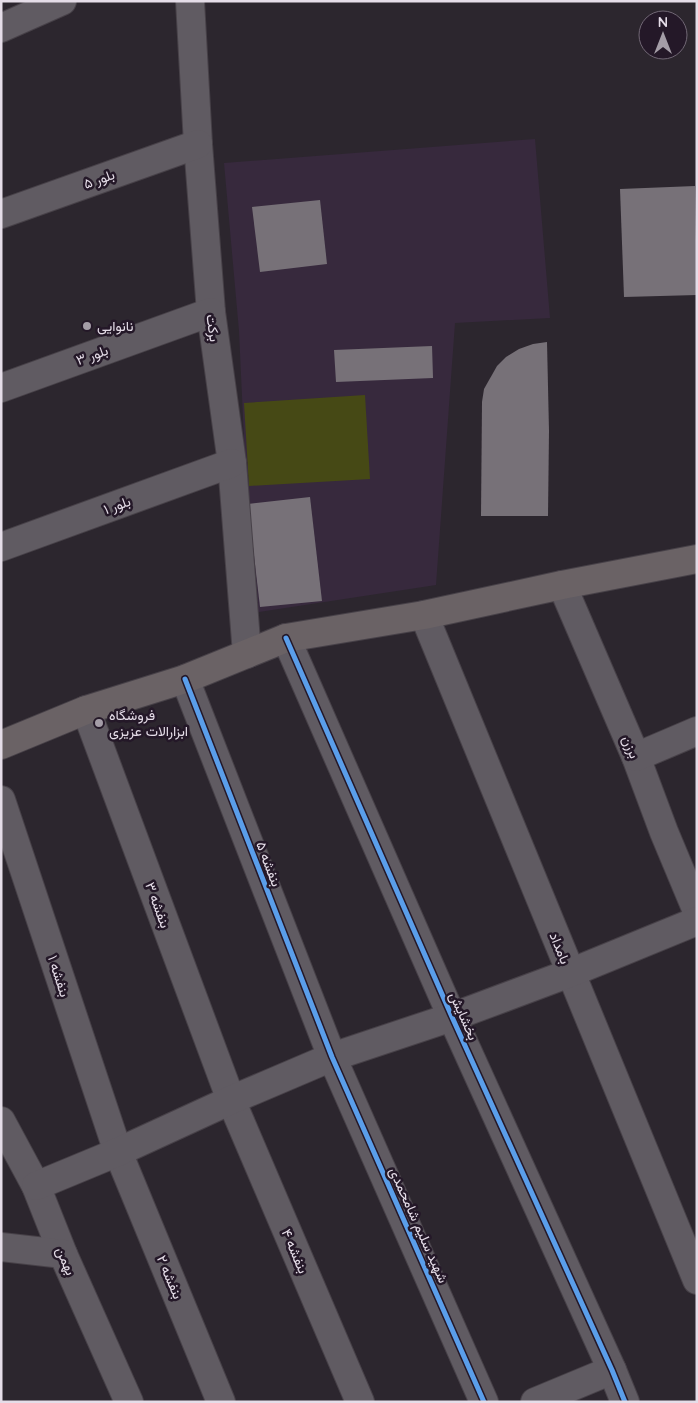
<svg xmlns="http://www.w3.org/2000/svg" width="698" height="1403" font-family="Quicksand,Vazirmatn,sans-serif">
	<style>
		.built { fill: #37293d }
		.green { fill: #464915 }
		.building { fill: #777178 }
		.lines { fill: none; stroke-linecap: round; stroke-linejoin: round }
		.minor-casing { stroke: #474148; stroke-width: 30 }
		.major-casing { stroke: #474148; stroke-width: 30 }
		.minor { stroke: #605b62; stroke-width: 28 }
		.major { stroke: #6a6265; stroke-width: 28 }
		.cycleway-casing { stroke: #241828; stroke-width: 8 }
		.cycleway { stroke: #5a9eea; stroke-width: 5 }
		.poi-dot { fill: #a49da7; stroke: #241828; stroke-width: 2 }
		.labels { text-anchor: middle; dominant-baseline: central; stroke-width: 5; stroke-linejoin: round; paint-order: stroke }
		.street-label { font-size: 14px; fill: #e5dde8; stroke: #241828 }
		.poi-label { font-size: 14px; fill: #e5dde8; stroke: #241828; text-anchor: start }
	</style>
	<rect width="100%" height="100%" fill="#2c262e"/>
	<path class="built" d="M535 139 550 318 455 323 436 585 252 613 239 331 224 163Z"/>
	<path class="green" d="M365 395 370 479 249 486 244 403Z"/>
	<g class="building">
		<path d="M695 186 697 295 624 297 620 189Z"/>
		<path d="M320 200 327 264 260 272 252 207Z"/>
		<path d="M547 342 549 431 548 516H481L482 402 484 389 497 366 506 357 519 349 533 344Z"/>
		<path d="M432 346 433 378 336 382 334 350Z"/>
		<path d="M310 497 322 601 260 607 248 504Z"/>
	</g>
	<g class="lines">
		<defs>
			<g id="minor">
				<path d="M190 1 198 144 211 312 232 463 247 654"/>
				<path d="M1 28 62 1"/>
				<path d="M1 214 198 144"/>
				<path d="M1 388 211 312"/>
				<path d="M1 547 232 463"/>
				<path d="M562 585 636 757 664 832 697 911"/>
				<path d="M424 615 697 1280"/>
				<path d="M286 638 452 1017 612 1370 625 1402"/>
				<path d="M185 679 332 1057 484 1402"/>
				<path d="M86 710 231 1100 360 1402"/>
				<path d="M636 757 697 731"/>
				<path d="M1 800 118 1152 221 1402"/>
				<path d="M1 1121 36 1186 63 1254 129 1402"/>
				<path d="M36 1186 118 1152 231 1100 332 1057 452 1017 570 973 697 921"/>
				<path d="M1 1247 63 1254"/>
				<path d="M535 1402 612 1370"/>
			</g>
			<path id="major" d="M1 745 86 710 185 679 286 638 424 615 562 585 697 559"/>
		</defs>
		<use href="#minor" class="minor-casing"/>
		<use href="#major" class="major-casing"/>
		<use href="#minor" class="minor"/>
		<use href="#major" class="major"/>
		<defs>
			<g id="cycleway">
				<path d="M286 638 452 1017 612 1370 625 1402"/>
				<path d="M185 679 332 1057 484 1402"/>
			</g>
		</defs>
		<use href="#cycleway" class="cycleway-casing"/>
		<use href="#cycleway" class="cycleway"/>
	</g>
	<g class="poi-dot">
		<circle cx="87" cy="326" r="5"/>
		<circle cx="99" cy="723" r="5"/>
	</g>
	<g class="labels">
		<g class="street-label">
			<text transform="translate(99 179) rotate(-20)">بلور ۵</text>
			<text transform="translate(213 328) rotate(82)">برکت</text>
			<text transform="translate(92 355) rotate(-20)">بلور ۳</text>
			<text transform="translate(117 505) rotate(-20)">بلور ۱</text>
			<text transform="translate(631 747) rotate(67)">برزن</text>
			<text transform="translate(269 864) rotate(69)">بنفشه ۵</text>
			<text transform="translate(158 905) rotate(70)">بنفشه ۳</text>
			<text transform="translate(560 948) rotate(68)">بامداد</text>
			<text transform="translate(59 976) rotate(72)">بنفشه ۱</text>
			<text transform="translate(464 1016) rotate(66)">بخشایش</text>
			<text transform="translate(419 1225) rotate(66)">شهید سلیم شامحمدی</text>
			<text transform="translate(295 1251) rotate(67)">بنفشه ۴</text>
			<text transform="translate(66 1261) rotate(67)">بهمن</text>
			<text transform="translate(170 1277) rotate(67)">بنفشه ۲</text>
		</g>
		<g class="poi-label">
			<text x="97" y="326">نانوایی</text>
			<text x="109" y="715">فروشگاه<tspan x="109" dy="16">ابزارالات عزیزی</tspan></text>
		</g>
	</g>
	<rect width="698" height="1403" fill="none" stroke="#e5dde8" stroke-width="5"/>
	<g transform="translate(663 35)"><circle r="24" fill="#241828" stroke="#716775"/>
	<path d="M0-4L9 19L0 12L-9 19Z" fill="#a49da7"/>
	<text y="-8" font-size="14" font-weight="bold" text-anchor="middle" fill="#e5dde8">N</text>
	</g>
</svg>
